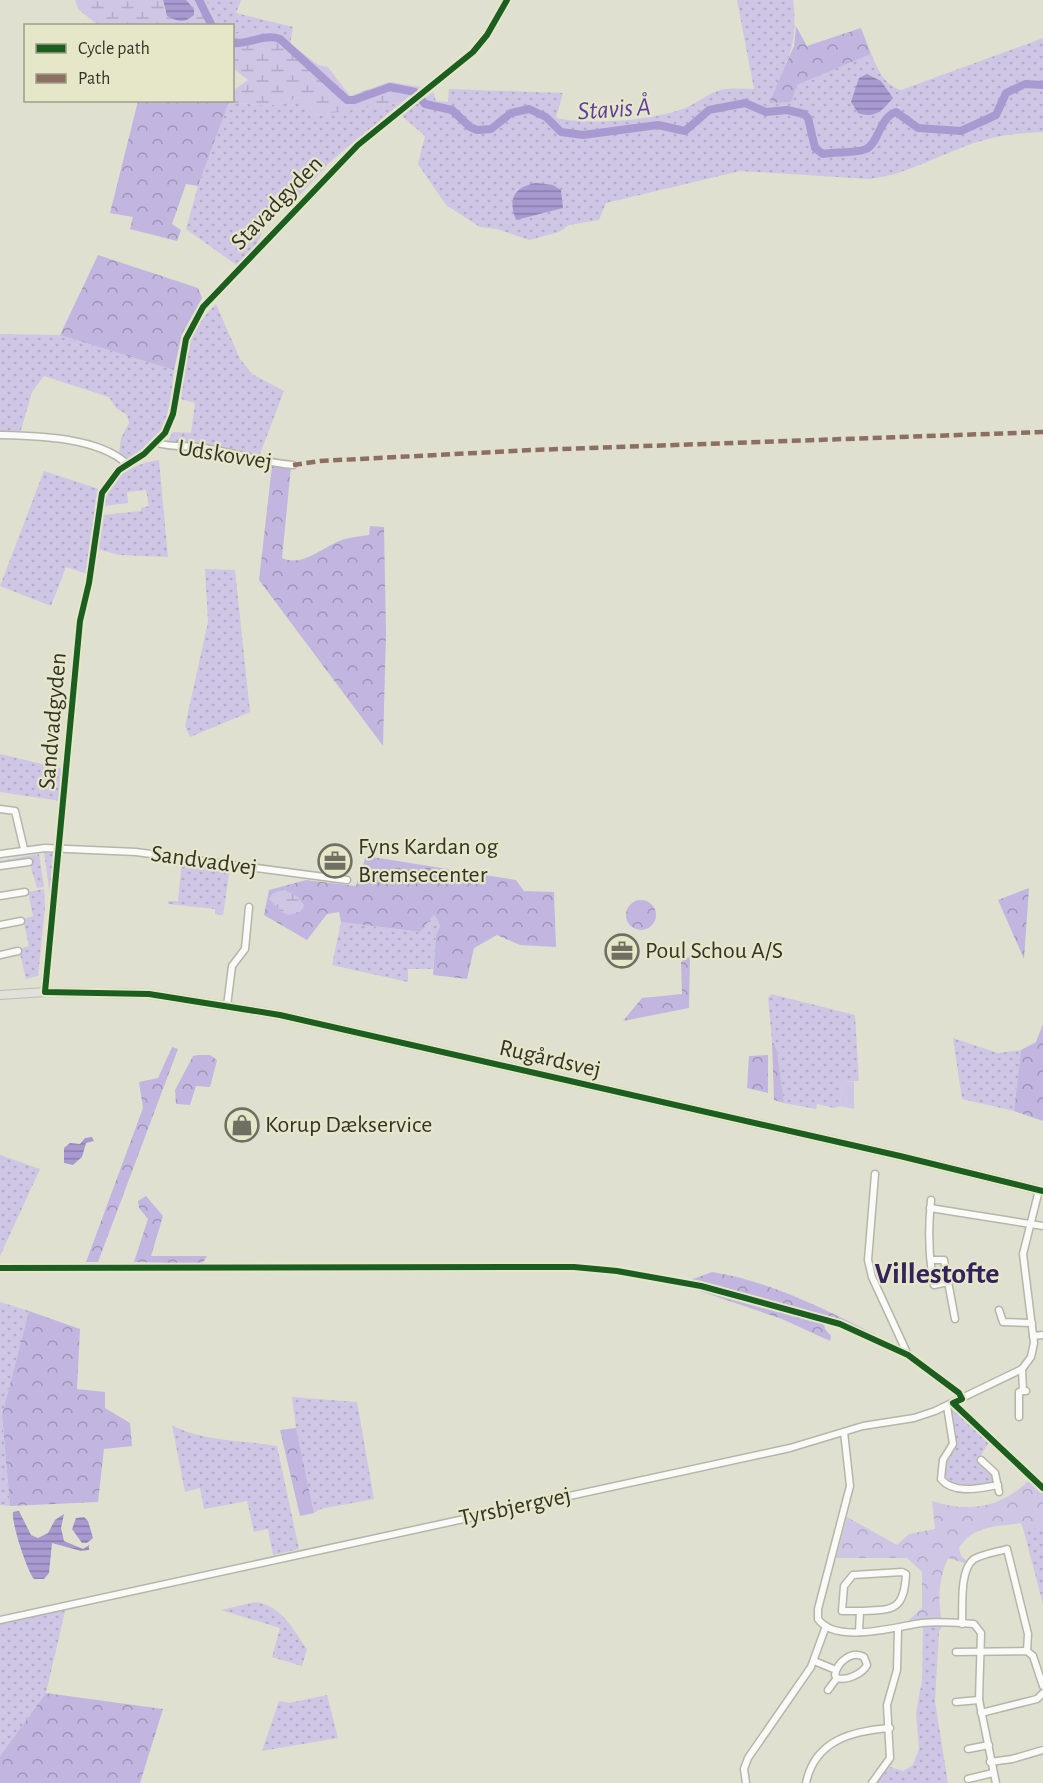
<svg xmlns="http://www.w3.org/2000/svg" width="1043" height="1783" font-family="'Alegreya Sans',sans-serif">
	<style>
		.grass { fill: url(#grass-dots) }
		.forest { fill: url(#forest-crowns) }
		.wetland { fill: url(#wetland-marsh) }
		.park { fill: url(#park-crowns) }
		.pitch { fill: #cec6e4 }
		.water { fill: url(#water-rules) }
		.lines { fill: none; stroke-linecap: round; stroke-linejoin: round }
		.river { stroke: #a999d1; stroke-width: 8 }
		.minor-casing { stroke: #b5b6a8; stroke-width: 9 }
		.major-casing { stroke: #bcbcb3; stroke-width: 10 }
		.minor { stroke: #fafaf8; stroke-width: 6 }
		.major { stroke: #e1e1d9; stroke-width: 8 }
		.quiet { stroke: #8d6e63; stroke-width: 4.5; stroke-dasharray: 9 4.5; stroke-linecap: butt }
		.cycleway-casing { stroke: #e5e7c8; stroke-width: 10 }
		.cycleway { stroke: #1b5e20; stroke-width: 6 }
		.labels { text-anchor: middle; dominant-baseline: central; stroke-width: 4.5; stroke-linejoin: round; paint-order: stroke }
		.street-label { font-size: 24px; fill: #333428; stroke: #e5e7c8 }
		.poi-label { font-size: 24px; fill: #333428; stroke: #e5e7c8; text-anchor: start }
		.water-label { font-size: 26px; font-style: italic; fill: #5e3ca3; stroke: #e5e7c8 }
		.district-label { font-size: 30px; font-weight: bold; fill: #35225d; stroke: #e5e7c8 }
	</style>
	<defs>
		<pattern id="grass-dots" width="8" height="8" patternUnits="userSpaceOnUse" patternTransform="scale(1.5)"><rect width="8" height="8" fill="#cec6e4"/><path d="M2 2h.1M6 6h.1" fill="none" stroke="#b1abc4" stroke-width="1.8" stroke-linecap="round"/></pattern>
		<pattern id="forest-crowns" width="20" height="18" patternUnits="userSpaceOnUse" patternTransform="scale(1.5)"><rect width="20" height="18" fill="#c2b6e0"/><path d="M2 6a3 3 0 1 1 6 0M12 15a3 3 0 1 1 6 0" fill="none" stroke="#9e95b6"/></pattern>
		<pattern id="wetland-marsh" width="20" height="14" patternUnits="userSpaceOnUse" patternTransform="scale(1.5)"><rect width="20" height="14" fill="#cec6e4"/><path d="M1 5h8M5 5V1M11 12h8M15 12V8" fill="none" stroke="#b1abc4"/></pattern>
		<pattern id="park-crowns" width="20" height="18" patternUnits="userSpaceOnUse" patternTransform="scale(1.5)"><rect width="20" height="18" fill="#cec6e4"/><path d="M2 6a3 3 0 1 1 6 0M12 15a3 3 0 1 1 6 0" fill="none" stroke="#b1abc4"/></pattern>
		<pattern id="water-rules" width="6" height="5" patternUnits="userSpaceOnUse" patternTransform="scale(1.5)"><rect width="6" height="5" fill="#a999d1"/><path d="M0 2.5h6" fill="none" stroke="#8a7eaa"/></pattern>
	</defs>
	<rect width="100%" height="100%" fill="#dfe0cf"/>
	<g class="grass">
		<path d="M206 0H241L236 13 293 27 290 45 274 31 233 34 232 26 218 25Z"/>
		<path d="M737 0H793C799 45 787 62 769 103L796 85 871 54C878 69 884 85 901 90L1043 38V132C1019 133 997 135 974 143 939 155 906 175 869 179L740 171 606 203 599 220 569 225 559 232 529 240 497 229 480 227 446 205 418 164 425 136 401 115 433 92 436 101 448 102 449 89 563 93 556 118C590 125 647 121 680 110 693 106 704 96 717 91 729 87 741 89 754 89Z"/>
		<path d="M300 97 317 115 401 103 331 161 296 199 276 194 256 248 238 266 186 229 198 186 229 102 269 106Z"/>
		<path d="M216 304 240 359 252 374 284 391 258 459 211 446 166 444 173 432 191 433 195 403 181 399C185 356 184 336 216 304Z"/>
		<path d="M0 334 60 335 174 370C170 408 167 442 128 460L119 454 121 438 129 423 127 415 116 408 109 397 44 376 32 392 20 433 0 432Z"/>
		<path d="M159 460 168 557 119 555 98 549 103 515 141 511V508L149 506 146 490 127 492 128 503 104 506C105 479 134 463 159 460Z"/>
		<path d="M44 471 99 489 88 574 66 567 51 606 0 586Z"/>
		<path d="M205 569 235 570 250 712 190 737 185 726 208 622Z"/>
		<path d="M0 754 63 769 61 801 0 792Z"/>
		<path d="M30 851H54L56 853 51 903 44 852H49L25 853 0 858Z"/>
		<path d="M39 854 44 887 37 888 29 861 0 864V861Z"/>
		<path d="M182 861 230 868 223 915 215 914V909L168 904V901H178Z"/>
		<path d="M44 889 45 907 38 976 26 979 19 949 29 946 23 919 33 916 28 892Z"/>
		<path d="M433 913 440 926 436 935 433 969H408V982L332 965 341 922 420 932Z"/>
		<path d="M771 994 855 1015 859 1081 842 1082 840 1106 834 1108 817 1104 816 1109 784 1103 777 1050 772 1041 768 998Z"/>
		<path d="M953 1038 998 1053 1021 1050 1014 1111 962 1099Z"/>
		<path d="M0 1155 40 1169 0 1256Z"/>
		<path d="M0 1302 29 1311 2 1415 10 1506 0 1505Z"/>
		<path d="M292 1397 357 1402 374 1499 320 1509 314 1513 296 1428Z"/>
		<path d="M955 1408 991 1439 978 1460 994 1476 995 1481 990 1484 953 1485 944 1479 945 1465 956 1448 951 1410Z"/>
		<path d="M172 1425C202 1442 244 1440 277 1446L299 1549 273 1555 268 1529 254 1532 247 1501 204 1509 200 1488 185 1492Z"/>
		<path d="M1023 1528H1043V1604Z"/>
		<path d="M255 1602C283 1606 292 1629 307 1649L302 1666 272 1657 280 1628 221 1610Z"/>
		<path d="M66 1607 46 1693 0 1756V1622Z"/>
		<path d="M923 1623H945L939 1631 935 1702 948 1783H876L890 1767 903 1771 913 1765 919 1749 916 1713 922 1680Z"/>
		<path d="M327 1695 338 1738 262 1751 279 1701 289 1703Z"/>
	</g>
	<g class="forest">
		<path d="M796 26 807 46 861 28 871 54 797 85 791 102 769 103 794 46Z"/>
		<path d="M219 100 229 102 198 186 186 184 172 224 181 230 177 241 130 229 133 217 110 213 138 101Z"/>
		<path d="M98 255 198 288 202 298 182 334 174 370 60 335Z"/>
		<path d="M272 466 291 467 282 558C304 568 324 545 345 539 352 537 361 536 369 535L370 526 384 527 386 633 383 746 259 580Z"/>
		<path d="M366 856 516 880 524 891 554 892 556 947 520 945 497 935 474 948 467 979 433 975 436 935 440 926 434 914 420 932 341 922 339 912 327 914 307 940 264 915 269 890 306 880 356 886Z"/>
		<path d="M1029 888 1024 959 998 900Z"/>
		<circle cx="641" cy="915" r="15"/>
		<path d="M690 956 689 1008 623 1021 642 998 682 994 681 962Z"/>
		<path d="M1043 1024V1121L1014 1111 1021 1050 1036 1042Z"/>
		<path d="M772 1041 777 1050 784 1103 774 1100Z"/>
		<path d="M172 1047 178 1049 98 1262H86L143 1108 139 1082 158 1078Z"/>
		<path d="M198 1055H210L217 1060 210 1087 196 1086 190 1105 176 1104 175 1090 193 1056Z"/>
		<path d="M768 1055V1093L747 1088 749 1056Z"/>
		<path d="M146 1196 163 1216 151 1256H207L202 1264 134 1262 148 1219 139 1208 138 1201Z"/>
		<path d="M712 1272C770 1281 824 1309 876 1335L874 1338 842 1324 691 1283 690 1280Z"/>
		<path d="M690 1285 824 1323 825 1329 831 1336 830 1341 782 1319 691 1288Z"/>
		<path d="M29 1311 80 1329 77 1389 105 1392V1408L130 1423 132 1446 104 1449 98 1502 10 1506 2 1415Z"/>
		<path d="M296 1428 314 1513 300 1516 280 1430Z"/>
		<path d="M46 1693 163 1709 140 1783H0V1756Z"/>
	</g>
	<g class="wetland">
		<path d="M75 0H163L165 12 194 9 186 0H206L218 25H98L78 9Z"/>
		<path d="M252 31H274L318 65 328 67 350 96 389 82 421 87 401 103 317 115 300 97 269 106 219 101 232 100 233 88 235 89 248 80 233 68 232 34Z"/>
		<path d="M283 889 298 897 304 905 302 911 289 915 281 912 269 899 272 894Z"/>
	</g>
	<path class="park" d="M1030 1479 1043 1493V1528H1023L1021 1523C995 1527 974 1525 959 1548L961 1556 967 1561 964 1563 948 1558C939 1579 938 1595 941 1618L909 1620 922 1608V1572L907 1558H836L847 1517 897 1545 909 1534 935 1529 932 1501C968 1513 1002 1508 1030 1479Z"/>
	<path class="pitch" d="M842 1082H854V1109L840 1106Z"/>
	<g class="water">
		<path d="M163 0H186L194 9V15C184 23 179 22 167 16Z"/>
		<path d="M867 74 881 81 893 98C882 111 875 119 858 113L851 102 859 78Z"/>
		<path d="M536 183 553 185 561 190 563 208 516 220C508 200 513 187 536 183Z"/>
		<path d="M92 1137 94 1141 86 1143 82 1157 73 1165 64 1163V1148L70 1143 80 1144 85 1138Z"/>
		<path d="M19 1511 31 1535 38 1538 48 1533 55 1520 64 1514 61 1528 64 1541 83 1549 89 1545V1550L81 1551 52 1543 49 1573 44 1579H34C27 1571 11 1522 13 1512Z"/>
		<path d="M84 1517 88 1521 93 1538 87 1543H82L72 1529 76 1518Z"/>
	</g>
	<g class="lines">
		<g class="river">
			<path d="M199 0 212 26"/>
			<path d="M232 43C249 45 264 33 280 39L347 100H354L390 87 415 92 425 104 452 110 470 127 477 130 491 129 511 113 529 109 546 117 561 132 583 135 658 125 685 131 709 110 745 103 766 112 787 110 804 114 808 118 815 148 823 154C834 152 858 153 866 149 879 143 879 118 896 112L918 128 961 131 996 115 1006 93 1025 84 1043 85"/>
		</g>
		<defs>
			<g id="minor">
				<path d="M0 435C38 436 98 437 127 464"/>
				<path d="M157 443C173 448 188 445 204 448 234 452 263 463 293 465"/>
				<path d="M0 809 15 811 24 849"/>
				<path d="M0 854 45 848 136 852 347 880"/>
				<path d="M0 866 29 862"/>
				<path d="M0 896 25 892"/>
				<path d="M0 925 21 921"/>
				<path d="M0 955 18 951"/>
				<path d="M45 992 80 621 89 583 102 493 119 470 144 454 165 433 173 414 186 339 203 307 358 145 473 52 487 35 507 0"/>
				<path d="M227 1006 232 966 245 949 249 907"/>
				<path d="M875 1174 868 1260 872 1277 908 1355 959 1393 962 1399"/>
				<path d="M931 1200C928 1230 928 1256 934 1285L948 1282"/>
				<path d="M930 1208 1043 1226"/>
				<path d="M931 1260H944L955 1319"/>
				<path d="M999 1310 1003 1322 1032 1323"/>
				<path d="M1033 1336 1043 1335"/>
				<path d="M1022 1369 1023 1391H1026"/>
				<path d="M947 1406 953 1444 943 1460 941 1479C954 1495 981 1488 998 1485"/>
				<path d="M1019 1417V1392L1023 1391"/>
				<path d="M844 1432 850 1486 818 1609V1619C836 1645 898 1626 922 1623 939 1621 957 1623 974 1624L981 1633 979 1700 996 1783"/>
				<path d="M981 1460 995 1473 999 1492"/>
				<path d="M0 1620 790 1448 863 1426 914 1418 935 1411 1022 1369 1031 1357 1034 1343 1023 1254 1039 1190"/>
				<path d="M962 1624C963 1607 959 1570 974 1559 983 1554 997 1552 1007 1549L1028 1634 1027 1651"/>
				<path d="M859 1632 860 1611C893 1610 904 1611 906 1574L902 1572 853 1575 844 1586 842 1611H860"/>
				<path d="M956 1652 1027 1651 1033 1656 1043 1686"/>
				<path d="M814 1661 836 1670"/>
				<path d="M828 1690 837 1678C847 1681 862 1674 867 1665L864 1657C852 1650 837 1662 835 1675L837 1678"/>
				<path d="M956 1702 979 1700"/>
				<path d="M981 1713 1037 1699 1043 1693"/>
				<path d="M968 1749 989 1745"/>
				<path d="M990 1762 1012 1759 1043 1750"/>
				<path d="M968 1779 993 1773"/>
				<path d="M746 1783 744 1769 748 1758 811 1667 826 1626"/>
				<path d="M806 1783C815 1740 852 1731 890 1728"/>
				<path d="M872 1783 890 1758 887 1705 897 1670 898 1629"/>
			</g>
			<path id="major" d="M0 995 45 992 149 994 280 1015 900 1156 1043 1191"/>
		</defs>
		<use href="#minor" class="minor-casing"/>
		<use href="#major" class="major-casing"/>
		<use href="#minor" class="minor"/>
		<use href="#major" class="major"/>
		<path class="quiet" d="M293 465 320 461 533 450 1043 432"/>
		<defs>
			<g id="cycleway">
				<path d="M507 0 487 35 473 52 358 145 203 307 186 339 173 414 165 433 144 454 119 470 102 493 89 583 80 621 45 992 149 994 280 1015 900 1156 1043 1191"/>
				<path d="M0 1268 574 1267 617 1271 701 1286 840 1324 908 1355 959 1393 962 1399 953 1403 1043 1488"/>
			</g>
		</defs>
		<use href="#cycleway" class="cycleway-casing"/>
		<use href="#cycleway" class="cycleway"/>
	</g>
	<defs>
		<symbol id="office-ring" viewBox="-11 -11 22 22"><circle r="9.5" fill="#e5e7c8" stroke="#6f7062" stroke-width="1.5"/><path d="M-6-3h4V-5.5h4V-3h4V5H-6ZM-1-4.5V-3h2v-1.5ZM-6 0V1H6V0Z" fill="#6f7062"/></symbol>
		<symbol id="shop-ring" viewBox="-11 -11 22 22"><circle r="9.5" fill="#e5e7c8" stroke="#6f7062" stroke-width="1.5"/><path d="M-5-2.5h2.3a2.7 3.5 0 0 1 5.4 0H5L5.5 6h-11ZM-1.5-2.5h3a1.5 2.3 0 0 0-3 0Z" fill="#6f7062"/></symbol>
	</defs>
	<g fill-rule="evenodd">
		<use href="#office-ring" x="316" y="842" width="38" height="38"/>
		<use href="#office-ring" x="603" y="932" width="38" height="38"/>
		<use href="#shop-ring" x="223" y="1106" width="38" height="38"/>
	</g>
	<g class="labels">
		<g class="street-label">
			<text transform="translate(277 203) rotate(-46)">Stavadgyden</text>
			<text transform="translate(225 455) rotate(9)">Udskovvej</text>
			<text transform="translate(53 721) rotate(-85)">Sandvadgyden</text>
			<text transform="translate(204 861) rotate(8)">Sandvadvej</text>
			<text transform="translate(550 1059) rotate(13)">Rugårdsvej</text>
			<text transform="translate(515 1507) rotate(-12)">Tyrsbjergvej</text>
		</g>
		<g class="poi-label">
			<text x="358" y="847">Fyns Kardan og<tspan x="358" dy="28">Bremsecenter</tspan></text>
			<text x="645" y="951">Poul Schou A/S</text>
			<text x="265" y="1125">Korup Dækservice</text>
		</g>
		<g class="water-label">
			<text transform="translate(614 109) rotate(-4)">Stavis Å</text>
		</g>
		<g class="district-label">
			<text x="937" y="1274">Villestofte</text>
		</g>
	</g>
	<rect x="24" y="24" width="210" height="78" fill="#e5e7c8" stroke="#9e9f88" stroke-width="1.5"/>
	<rect x="36" y="44" width="30" height="9" fill="#1b5e20" stroke="#9e9f88" stroke-width="1.5"/>
	<text x="78" y="54" font-size="18" fill="#333428">Cycle path</text>
	<rect x="36" y="74" width="30" height="9" fill="#8d6e63" stroke="#9e9f88" stroke-width="1.5"/>
	<text x="78" y="84" font-size="18" fill="#333428">Path</text>
</svg>
